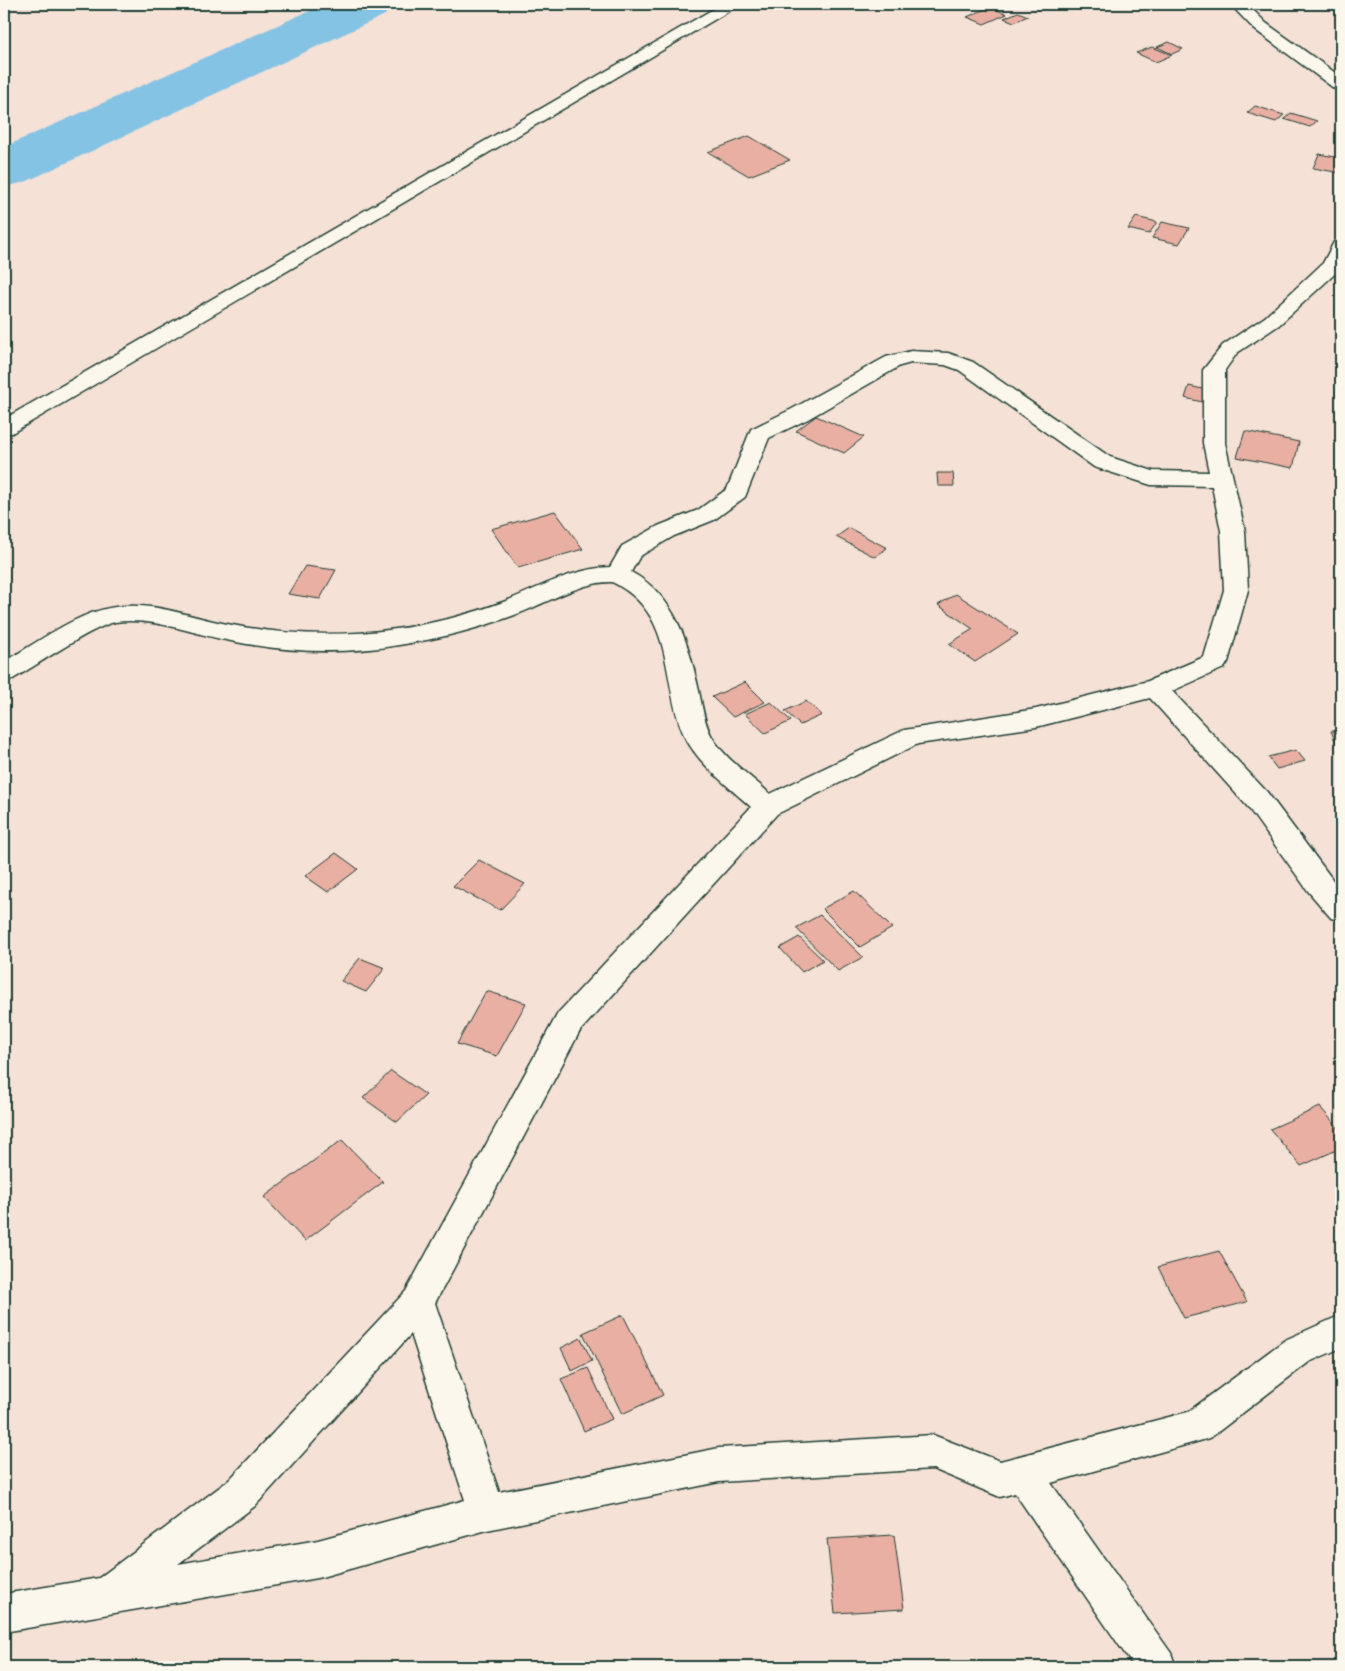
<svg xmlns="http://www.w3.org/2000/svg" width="1345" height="1671" font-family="Pangolin,sans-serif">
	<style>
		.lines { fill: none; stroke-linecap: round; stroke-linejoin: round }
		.river { fill: #85c3e5; fill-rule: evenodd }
		.building { fill: #e8afa2; stroke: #1f3d34 }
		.minor-casing { stroke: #1f3d34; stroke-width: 3 }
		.minor { fill: #fbf7ec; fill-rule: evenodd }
	</style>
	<rect width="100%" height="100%" fill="#f5e1d6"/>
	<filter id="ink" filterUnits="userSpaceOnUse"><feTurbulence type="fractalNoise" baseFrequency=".02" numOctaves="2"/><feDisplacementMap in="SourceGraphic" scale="10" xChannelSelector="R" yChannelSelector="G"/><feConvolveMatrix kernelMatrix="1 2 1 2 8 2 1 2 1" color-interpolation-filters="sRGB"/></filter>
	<g filter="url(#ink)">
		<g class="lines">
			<path class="river" d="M325 4H393L385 15 25 182 4 187V147Z"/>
		</g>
		<g class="building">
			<path d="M1277 4H1296L1298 8H1280Z"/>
			<path d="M990 7 1007 14 984 24 967 17Z"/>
			<path d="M1018 12 1028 16 1014 22 1004 18Z"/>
			<path d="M1169 42 1183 49 1172 54 1157 47Z"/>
			<path d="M1152 47 1172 55 1156 62 1136 53Z"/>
			<path d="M1255 106 1284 115 1276 122 1247 113Z"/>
			<path d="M1291 113 1317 121 1310 127 1284 119Z"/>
			<path d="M749 136 790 160 749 176 708 152Z"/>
			<path d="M1319 154 1341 158V173L1313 168Z"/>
			<path d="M1136 217 1157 222 1149 234 1128 229Z"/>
			<path d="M1162 222 1189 228 1179 244 1152 238Z"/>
			<path d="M1189 386 1207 390 1202 402 1185 398Z"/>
			<path d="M816 416 864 437 844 453 796 431Z"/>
			<path d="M1245 431 1299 442 1293 468 1237 457Z"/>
			<path d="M937 473H953L954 486H938Z"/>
			<path d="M555 511 583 549 518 568 491 529Z"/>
			<path d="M849 528 887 548 875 557 836 537Z"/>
			<path d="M305 566 336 570 320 599 288 594Z"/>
			<path d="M956 594 1018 634 975 662 949 644 973 629 938 605Z"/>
			<path d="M745 682 765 702 733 717 712 697Z"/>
			<path d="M806 701 822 715 800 725 785 711Z"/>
			<path d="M771 702 791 721 765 733 745 714Z"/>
			<path d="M1331 731H1341V743H1336Z"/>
			<path d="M1296 750 1305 761 1277 769 1268 757Z"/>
			<path d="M336 853 358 869 328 892 305 876Z"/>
			<path d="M479 860 525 884 500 910 453 886Z"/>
			<path d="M854 891 892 928 860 947 822 909Z"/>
			<path d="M820 915 863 957 838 971 796 928Z"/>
			<path d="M799 937 823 960 802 972 780 948Z"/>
			<path d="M360 958 385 968 366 992 341 981Z"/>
			<path d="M486 991 526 1003 497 1056 457 1044Z"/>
			<path d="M391 1071 426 1095 397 1122 363 1098Z"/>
			<path d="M1320 1107 1341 1131V1148L1301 1166 1270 1129Z"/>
			<path d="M342 1140 383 1182 305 1241 264 1197Z"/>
			<path d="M1219 1251 1247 1302 1184 1318 1158 1267Z"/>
			<path d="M623 1315 663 1395 622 1414 583 1333Z"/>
			<path d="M581 1338 592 1361 572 1371 561 1348Z"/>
			<path d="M588 1368 612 1419 584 1431 561 1379Z"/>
			<path d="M894 1535 904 1609 835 1613 827 1539Z"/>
		</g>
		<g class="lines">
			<defs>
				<g id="minor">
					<path d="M722 4H741L12 433 4 434V419Z"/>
					<path d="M1230 4H1247L1266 23 1341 77V90L1335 89 1254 29Z"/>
					<path d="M1341 240V267L1339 270 1279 325 1237 353 1225 370V443L1245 531 1248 590 1228 662 1224 668 1172 691 1267 792 1341 891V921L1331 918 1308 891 1247 806 1150 698 1036 727 918 744 777 814 580 1031 435 1303 499 1492 719 1448 933 1435 1000 1461 1188 1412 1285 1340 1341 1315V1348L1309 1362 1210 1438 1051 1483 1171 1653 1176 1667H1134L1015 1493 1000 1497 933 1469 719 1482 487 1530 318 1578 4 1632V1594L99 1578 229 1480 406 1291 558 1013 751 807C728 786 698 764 684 735 660 680 677 614 612 582 580 581 540 607 509 617 474 630 436 639 399 645 343 655 282 652 226 640 190 633 153 617 115 622 94 626 35 666 13 679L4 681V662C37 643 77 612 115 607 153 601 190 617 227 624 282 635 340 637 396 629 433 624 471 614 506 601 539 588 574 568 610 567L622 546 658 526 698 510 727 489 751 429 792 409 886 357 911 351 948 353 973 362 1110 457 1153 471 1209 472 1203 443V370L1223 345 1265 317 1323 263 1334 242ZM911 363 945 365 959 370 1094 467 1151 485 1212 486 1221 531 1224 590 1204 657 1148 681 1036 709 904 730 770 794C751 776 723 758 711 735 704 722 702 705 699 691 689 645 676 596 631 572L640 556 674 536 714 520 745 497 769 438 808 419 900 366ZM411 1334 465 1500 318 1540 178 1564 255 1506Z"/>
				</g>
			</defs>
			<use href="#minor" class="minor-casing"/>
			<use href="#minor" class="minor"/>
		</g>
	</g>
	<rect width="1345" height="1671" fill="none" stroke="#fbf7ec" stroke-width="20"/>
	<rect x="10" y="10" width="1325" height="1651" fill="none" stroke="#1f3d34" stroke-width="2" filter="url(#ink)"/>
</svg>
